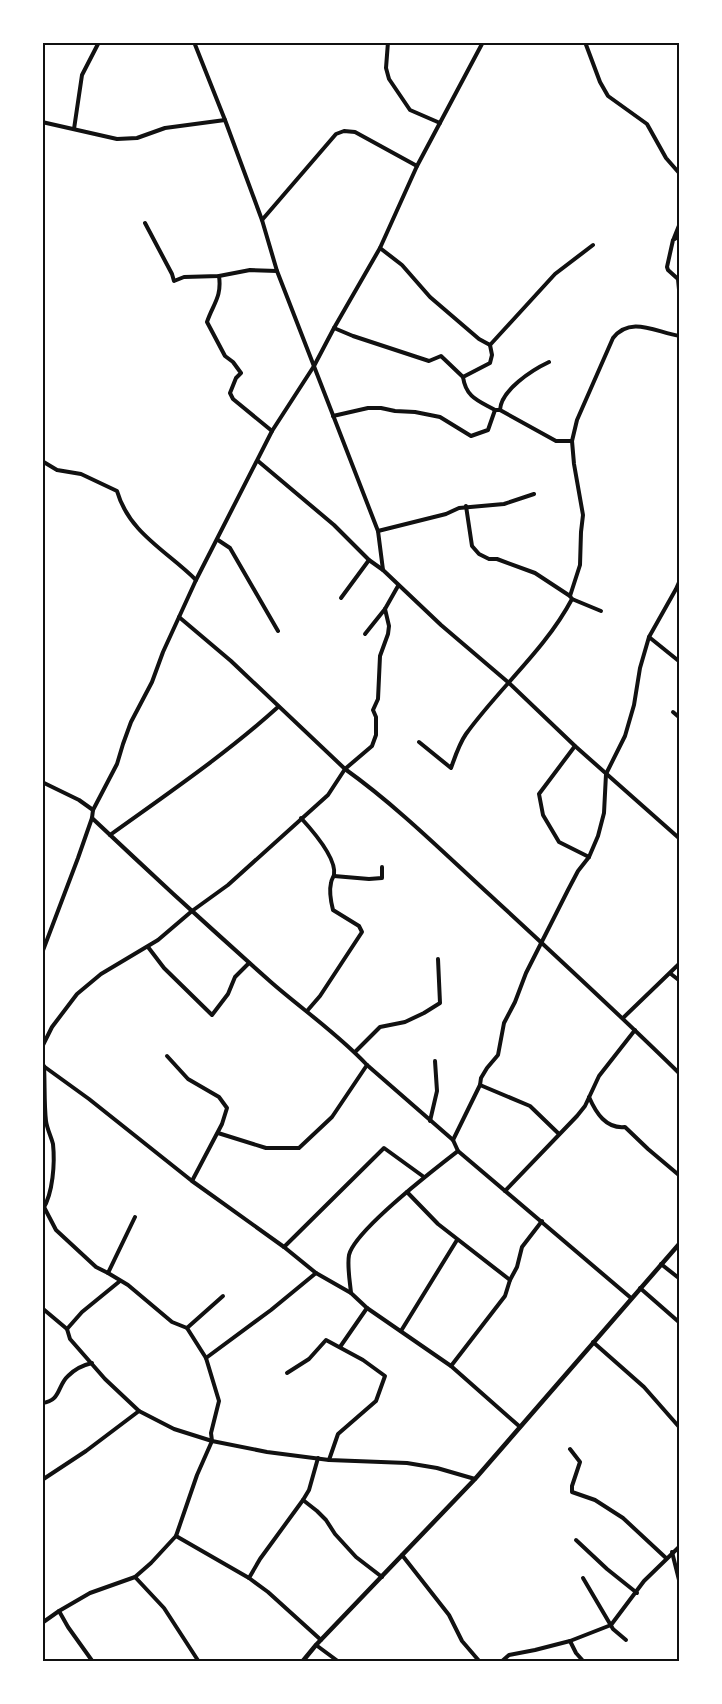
<svg xmlns="http://www.w3.org/2000/svg" width="722" height="1704" font-family="Poppins,sans-serif">
	<style>
		.lines { fill: none; stroke-linecap: round; stroke-linejoin: round }
		.minor { stroke: #111; stroke-width: 4 }
		.tertiary { stroke: #111; stroke-width: 4.5 }
		.neatline { fill: none; stroke: #111; stroke-width: 2 }
	</style>
	<rect width="100%" height="100%" fill="#fff"/>
	<g class="lines">
		<g class="minor">
			<path d="M194 42 225 120 262 220 277 271 378 531 383 570"/>
			<path d="M388 42 386 68 389 79 410 110 440 123"/>
			<path d="M585 42 600 82 608 96 647 124 666 158 680 174"/>
			<path d="M42 122 117 139 137 138 165 128 225 120"/>
			<path d="M74 129 82 75 99 42"/>
			<path d="M262 220 336 134 344 131 355 132 417 166"/>
			<path d="M145 223 172 274 174 281 184 277 219 276 250 270 277 271"/>
			<path d="M674 238 680 223"/>
			<path d="M680 238H676L673 240 667 267 668 270 678 279 680 300"/>
			<path d="M380 248 402 265 430 297 479 339 490 345 555 274 593 245"/>
			<path d="M219 276C222 297 213 304 207 322L225 356 233 362 241 373 236 378 230 393 233 399 272 431"/>
			<path d="M334 328 353 336 429 361 441 356 463 377"/>
			<path d="M490 345 492 355 490 363 463 377C466 398 479 401 495 410"/>
			<path d="M500 410C501 390 532 370 549 362"/>
			<path d="M333 416 368 408H381L395 411 415 412 440 417 471 436 488 430 495 410H500L556 441H572"/>
			<path d="M42 461 57 470 81 474 117 491C129 533 167 551 196 580"/>
			<path d="M258 461 334 525 369 560 383 570 441 625 509 683 575 746 680 839"/>
			<path d="M466 506 472 546 479 554 489 559H497L535 573 570 596"/>
			<path d="M378 531 446 514 459 508 504 504 534 494"/>
			<path d="M218 540 230 548 278 631"/>
			<path d="M341 598 369 560"/>
			<path d="M572 599 601 611"/>
			<path d="M179 617 231 661 345 769C398 807 444 853 491 896 555 955 618 1013 680 1074"/>
			<path d="M365 634 385 609 398 586"/>
			<path d="M649 637 680 662"/>
			<path d="M673 712 680 718"/>
			<path d="M419 742 451 768C455 757 459 744 466 734 500 687 545 650 572 599L570 596 580 565 581 532 583 515 574 464 572 441 577 420 613 338C631 315 657 333 680 336"/>
			<path d="M575 746 539 794 543 815 559 842 589 857"/>
			<path d="M42 782 79 800 93 810"/>
			<path d="M92 818C151 874 211 929 272 983 303 1010 338 1034 367 1065L453 1140 458 1151 631 1298"/>
			<path d="M301 818C312 830 337 858 334 875 333 878 331 880 331 883 329 891 331 902 333 910L359 926 362 932 320 996 307 1011"/>
			<path d="M110 835C167 794 226 754 278 707"/>
			<path d="M334 876 369 879 382 878V867"/>
			<path d="M148 947 164 968 212 1015 228 994 235 977 249 963"/>
			<path d="M42 953 78 858 92 818 93 810 117 764 123 744 131 722 152 682 163 652 196 580 272 431 314 366 334 328 380 248 417 166 483 42"/>
			<path d="M671 974 680 981"/>
			<path d="M623 1018 680 963"/>
			<path d="M42 1047 52 1027 77 994 101 974 158 940 192 911 228 885 328 795 345 769 372 746 376 735V717L373 710 378 699 380 656 388 634 389 626 385 609"/>
			<path d="M355 1052 380 1027 405 1022 424 1013 440 1003 438 959"/>
			<path d="M167 1056 188 1079 219 1097 227 1108 222 1124 192 1181"/>
			<path d="M42 1065 89 1099 192 1181 284 1247 316 1273 351 1293 367 1308 451 1366 519 1426"/>
			<path d="M480 1085 530 1106 559 1134"/>
			<path d="M589 1097C596 1113 606 1129 625 1127L648 1149 680 1176"/>
			<path d="M430 1121 437 1091 435 1061"/>
			<path d="M218 1133 266 1148H299L332 1117 367 1065"/>
			<path d="M453 1140 480 1085 481 1078 487 1068 498 1055 504 1023 515 1002 526 973 568 890 578 871 589 857 598 836 604 813 606 774 625 736 634 705 640 668 649 637 676 589 680 580"/>
			<path d="M505 1191 577 1116 585 1106 599 1076 635 1030"/>
			<path d="M407 1192 438 1224 510 1280"/>
			<path d="M43 1209C53 1193 55 1163 53 1144 51 1136 47 1129 46 1121 44 1103 45 1084 44 1066"/>
			<path d="M284 1247 384 1148 424 1177"/>
			<path d="M661 1264 680 1279"/>
			<path d="M108 1273 135 1217"/>
			<path d="M640 1288 680 1323"/>
			<path d="M351 1293C350 1282 347 1266 349 1255 355 1230 436 1168 458 1151"/>
			<path d="M42 1308 67 1329 70 1339 105 1379 139 1411 174 1429 212 1441 267 1452 329 1460 407 1463 437 1468 475 1479"/>
			<path d="M187 1328 223 1296"/>
			<path d="M67 1329 82 1312 120 1281"/>
			<path d="M401 1331 457 1240"/>
			<path d="M593 1342 644 1387 680 1428"/>
			<path d="M340 1347 367 1308"/>
			<path d="M206 1358 271 1310 316 1273"/>
			<path d="M451 1366 505 1296 510 1280 517 1267 522 1247 542 1221"/>
			<path d="M287 1373 309 1359 326 1340 363 1360 385 1376 376 1401 338 1434 329 1460"/>
			<path d="M42 1403C61 1401 57 1386 68 1376 75 1369 83 1365 92 1363"/>
			<path d="M570 1449 580 1462 572 1486V1492L595 1500 623 1518 666 1558"/>
			<path d="M42 1480 86 1451 139 1411"/>
			<path d="M303 1500 317 1511 326 1520 335 1534 356 1557 382 1577"/>
			<path d="M176 1536 249 1578 268 1592 321 1640"/>
			<path d="M576 1540 607 1569 637 1593"/>
			<path d="M672 1552 680 1584"/>
			<path d="M402 1555 449 1615 462 1641 480 1662"/>
			<path d="M135 1577 164 1608 199 1662"/>
			<path d="M249 1578 260 1559 303 1500 309 1490 318 1458"/>
			<path d="M583 1578 613 1629 626 1640"/>
			<path d="M59 1611 68 1627 93 1662"/>
			<path d="M42 1623 59 1611 90 1593 135 1577 151 1563 176 1536 197 1475 212 1441 211 1433 219 1401 206 1358 187 1328 172 1322 128 1285 108 1273 96 1267 56 1230 44 1207"/>
			<path d="M570 1641 576 1653 584 1662"/>
			<path d="M316 1645 339 1662"/>
			<path d="M501 1662 509 1655 535 1650 570 1641 611 1625 644 1581 680 1546"/>
		</g>
		<path class="tertiary" d="M302 1662 316 1645 475 1479 680 1243"/>
	</g>
	<rect width="722" height="1704" fill="none" stroke="#ffffff" stroke-width="88"/>
	<rect x="44" y="44" width="634" height="1616" class="neatline"/>
</svg>
